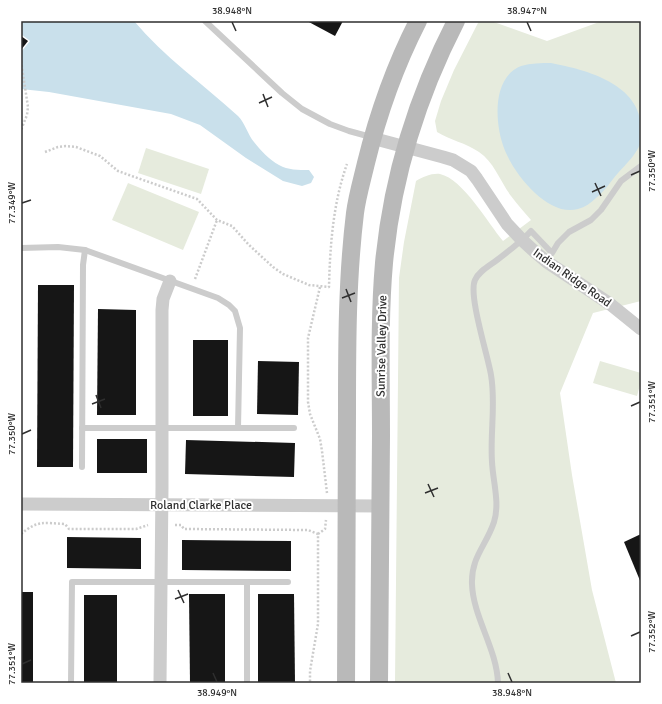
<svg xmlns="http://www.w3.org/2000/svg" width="662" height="704" font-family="Signika,sans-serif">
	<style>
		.green { fill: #e6ebdd }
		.water { fill: #c9e0eb }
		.building { fill: #161616 }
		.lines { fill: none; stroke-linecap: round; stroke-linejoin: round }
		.path { stroke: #ccc; stroke-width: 2.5; stroke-dasharray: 2 2; stroke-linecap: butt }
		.service { stroke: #ccc; stroke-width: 6 }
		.minor { stroke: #ccc; stroke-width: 13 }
		.secondary { stroke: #b9b9b9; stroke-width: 18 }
		.ticks { fill: none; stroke: #2f2f2f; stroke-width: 1.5 }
		.labels { text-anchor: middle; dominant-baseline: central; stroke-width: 4; stroke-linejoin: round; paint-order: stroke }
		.street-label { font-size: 12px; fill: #2f2f2f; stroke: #fff }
		.neatline { fill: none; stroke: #2f2f2f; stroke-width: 1.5 }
		.ticks-label { font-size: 10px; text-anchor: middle; fill: #2f2f2f }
	</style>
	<rect width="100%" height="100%" fill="#fff"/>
	<g class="green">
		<path d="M479 21H491L547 41 602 21H641V301L593 313 560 393 572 475 592 590 616 683H395L399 278 404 242 416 181C423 177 432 173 440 174 463 179 488 223 503 241L531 220C524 212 517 204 511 196 500 181 494 162 479 152 466 143 450 140 437 132L435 121 441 101 454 70Z"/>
		<path d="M146 148 209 169 201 194 138 173Z"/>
		<path d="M128 183 199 212 183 250 112 220Z"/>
		<path d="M600 361 641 373V381L637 396 593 383Z"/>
	</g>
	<g class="water">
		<path d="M21 21H134C164 57 203 84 238 116 245 123 248 135 254 142 260 150 270 160 279 165 288 170 298 170 309 170L314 177 311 183 302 186 283 181 246 158 200 125 171 114 49 92 21 89V52L30 41 21 34Z"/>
		<path d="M551 63C587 70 641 84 641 129 641 132 642 137 641 141 638 153 626 164 618 173 611 181 605 191 596 198 591 203 585 207 578 209 547 218 509 169 502 142 495 119 493 77 521 66 531 63 541 63 551 63Z"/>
	</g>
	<g class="building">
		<path d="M307 21H343L335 36Z"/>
		<path d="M21 36 28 41 21 50Z"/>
		<path d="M38 285H74L73 467H37Z"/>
		<path d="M98 309 136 310V415H97Z"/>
		<rect x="193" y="340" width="35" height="76"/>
		<path d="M258 361 299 362 298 415 257 414Z"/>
		<rect x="97" y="439" width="50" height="34"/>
		<path d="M186 440 295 443 294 477 185 474Z"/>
		<path d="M641 534V583L624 542Z"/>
		<path d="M67 537 141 538V569L67 568Z"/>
		<path d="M182 540 291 541V571L182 570Z"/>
		<rect x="21" y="592" width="12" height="91"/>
		<path d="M189 594H225V683H190Z"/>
		<path d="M258 594H294L295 683H258Z"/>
		<rect x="84" y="595" width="33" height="88"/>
	</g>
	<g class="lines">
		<g class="path">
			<path d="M21 61 28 107 27 115 21 130"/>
			<path d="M45 152 58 147 66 146 76 147 100 156 118 171 129 175 197 199 217 220 232 226 249 245 273 267 283 274 309 285 329 287C330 246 333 203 347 164"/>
			<path d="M195 279 217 220"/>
			<path d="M320 287 308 338V402L310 414 320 439 322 451 327 493"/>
			<path d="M175 525H181L184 529 308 530 318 534V624L310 671V683"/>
			<path d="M21 534C38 520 43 523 65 524L69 529H136L148 525"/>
			<path d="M318 534 325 529 326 520"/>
		</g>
		<g class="service">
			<path d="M205 21 282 93 302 109 330 124 349 131 371 137"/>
			<path d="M21 248 58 247 85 250 218 298 229 305 235 311 240 328 238 428"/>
			<path d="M82 428H294"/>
			<path d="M82 467 83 265 85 250"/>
			<path d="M247 582H288"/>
			<path d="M71 683 72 582H247V683"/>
			<path d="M498 683C497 649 473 617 472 584 471 557 486 546 494 522 500 503 493 482 492 462 490 433 496 403 491 375 488 356 468 295 475 280 479 271 489 266 497 260 509 251 521 242 531 231L552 253 558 243 569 232 591 220 601 210 621 181 641 166"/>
		</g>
		<g class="minor">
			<path d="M372 138 443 157 453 160 471 171 477 179 507 224 522 240 534 251 547 262 610 304 641 329"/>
			<path d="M21 504 381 506"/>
			<path d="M160 683 162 487V310L163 299 170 281"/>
		</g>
		<g class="secondary">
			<path d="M346 683C347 593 346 503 347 412 347 346 347 279 355 213 357 197 362 180 366 163 378 114 395 66 418 21"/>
			<path d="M379 683C380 601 380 518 381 436 381 378 379 320 384 263 392 178 417 97 456 21"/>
		</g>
	</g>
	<path class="ticks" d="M232 22 236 31M527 22 531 31M263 94 268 107M259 103 272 97M631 175 640 171M595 183 601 196M592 192 605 186M22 203 31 200M346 289 351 302M342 298 355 293M96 395 101 408M92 404 105 399M631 406 640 402M22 434 31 430M428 484 434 497M425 493 438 488M178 590 184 603M175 599 188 594M631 636 640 632M22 664 31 660M213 673 217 682M508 673 512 682"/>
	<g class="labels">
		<g class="street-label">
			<text transform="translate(572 278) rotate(35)">Indian Ridge Road</text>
			<text transform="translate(382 346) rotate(-89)">Sunrise Valley Drive</text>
			<text x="201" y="505">Roland Clarke Place</text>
		</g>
	</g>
	<rect width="662" height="704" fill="none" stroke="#ffffff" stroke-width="44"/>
	<rect x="22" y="22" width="618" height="660" class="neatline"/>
	<g class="ticks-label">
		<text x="232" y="14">38.948°N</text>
		<text x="527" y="14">38.947°N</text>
		<text transform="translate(651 171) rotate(-90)" y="4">77.350°W</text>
		<text transform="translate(11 203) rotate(-90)" y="4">77.349°W</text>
		<text transform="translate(651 402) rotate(-90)" y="4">77.351°W</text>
		<text transform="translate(11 434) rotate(-90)" y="4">77.350°W</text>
		<text transform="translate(651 632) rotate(-90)" y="4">77.352°W</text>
		<text transform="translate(11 664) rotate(-90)" y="4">77.351°W</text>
		<text x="217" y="696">38.949°N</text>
		<text x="512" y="696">38.948°N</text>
	</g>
</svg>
